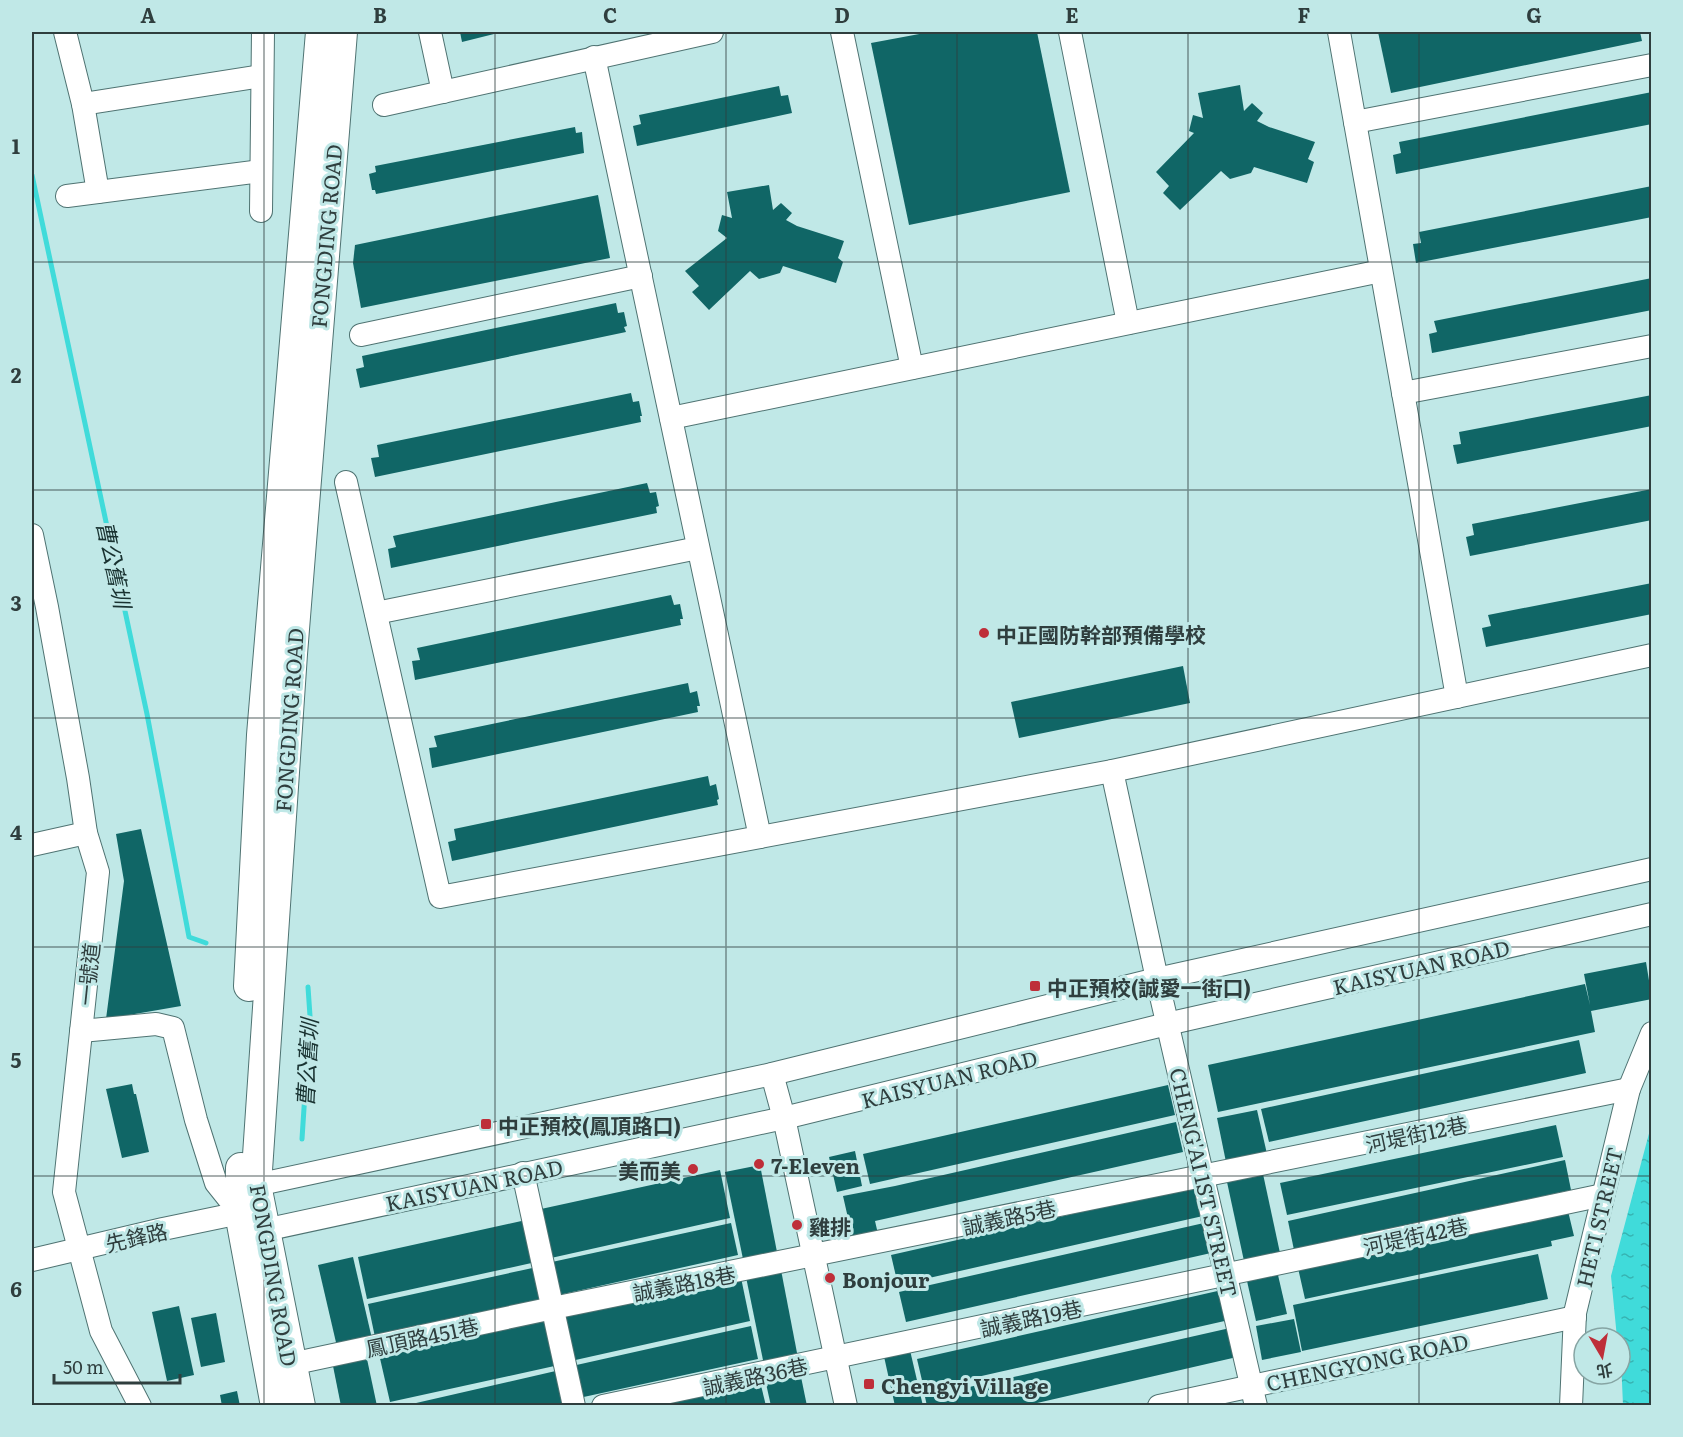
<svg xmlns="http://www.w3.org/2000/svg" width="1683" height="1437" font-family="Literata,'Noto Sans TC',serif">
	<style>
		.water { fill: url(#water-ripples) }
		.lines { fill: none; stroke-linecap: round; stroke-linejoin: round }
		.stream { stroke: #40dbda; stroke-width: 5 }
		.building { fill: #106666 }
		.minor-casing { stroke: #4f7372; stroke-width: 24 }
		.major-casing { stroke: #4f7372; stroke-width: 32 }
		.minor { stroke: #fff; stroke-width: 22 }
		.major { stroke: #fff; stroke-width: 30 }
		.grid { fill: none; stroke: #2f3e3e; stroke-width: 1.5; stroke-opacity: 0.55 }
		.poi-dot { fill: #be2e39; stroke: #c0e8e7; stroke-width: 2 }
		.labels { text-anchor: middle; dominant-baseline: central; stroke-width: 6; stroke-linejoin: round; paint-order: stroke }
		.street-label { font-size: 21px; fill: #2f3e3e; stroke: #c0e8e7 }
		.poi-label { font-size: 21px; font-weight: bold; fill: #2f3e3e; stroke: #c0e8e7; text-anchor: start }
		.water-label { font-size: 22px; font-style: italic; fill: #193231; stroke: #c0e8e7 }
		.neatline { fill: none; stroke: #2f3e3e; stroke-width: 2 }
		.grid-label { font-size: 20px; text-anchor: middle; font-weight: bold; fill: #2f3e3e }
	</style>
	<defs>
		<pattern id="water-ripples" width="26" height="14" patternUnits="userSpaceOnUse" patternTransform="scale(1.5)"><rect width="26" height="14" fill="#40dbda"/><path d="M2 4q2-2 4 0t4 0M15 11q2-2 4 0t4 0" fill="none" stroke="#36b3b2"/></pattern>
	</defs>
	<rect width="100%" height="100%" fill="#c0e8e7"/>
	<path class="water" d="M1651 1126V1405H1623L1620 1338H1617L1611 1276Z"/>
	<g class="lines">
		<g class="stream">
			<path d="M32 175 147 714 189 937 206 943"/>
			<path d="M302 1139 310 1016 308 987"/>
		</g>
	</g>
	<g class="building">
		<path d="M460 32H502L462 42Z"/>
		<path d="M930 32H1037L1070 192 909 225 871 43Z"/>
		<path d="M1378 32H1640L1642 41 1391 93Z"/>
		<path d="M1240 85 1244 111 1252 103 1263 113 1257 121 1269 127 1315 142 1308 159 1314 162 1307 183 1254 167 1251 173 1230 179 1221 171 1180 210 1163 193 1169 186 1156 172 1194 133 1189 131 1193 115 1203 118 1198 93Z"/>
		<path d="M779 86 781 96 788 95 792 113 637 146 633 126 641 124 639 115Z"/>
		<path d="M1652 92V124L1396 174 1393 155 1401 153 1399 142Z"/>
		<path d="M575 127 576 133 582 132 584 153 376 194 375 190H372L369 174 376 172 375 166Z"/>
		<path d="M769 185 773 210 781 203 792 213 786 220 797 226 844 241 838 258 843 262 836 283 783 266 780 273 759 279 750 271 709 310 692 292 699 286 685 271 727 238 718 231 722 215 732 218 727 192Z"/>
		<path d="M1652 186V217L1416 263 1413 244 1421 243 1419 232Z"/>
		<path d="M598 195 610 258 361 308 353 263 355 245Z"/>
		<path d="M1652 278V310L1432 353 1429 334 1437 332 1434 321Z"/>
		<path d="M616 303 618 313 624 312 627 326 624 327 626 332 360 388 356 369 364 367 362 356Z"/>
		<path d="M631 393 633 402 639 401 642 416H640L641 422 375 477 371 458 379 457 377 445Z"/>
		<path d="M1652 395V426L1457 464 1453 445 1461 444 1459 432Z"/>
		<path d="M647 483 650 493 656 492 659 506 656 507 657 513 391 568 388 549 396 547 393 536Z"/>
		<path d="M1652 489V520L1470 556 1466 537 1474 535 1472 524Z"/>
		<path d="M1652 583V614L1486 647 1482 628 1491 626 1488 615Z"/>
		<path d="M671 595 674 605 680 604 683 619H680L681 625 415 680 412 661 420 660 417 648Z"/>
		<path d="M1183 666 1190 703 1019 738 1011 702Z"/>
		<path d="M688 683 690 693 697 691 700 706H697L698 712 432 768 429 748 437 747 434 736Z"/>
		<path d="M708 776 710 786 716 784 719 799 717 800 718 805 452 861 448 842 456 840 454 829Z"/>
		<path d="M141 829 181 1006 106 1019 124 881 116 834Z"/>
		<path d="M1646 962 1652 999 1591 1011 1595 1032 1218 1112 1208 1065 1585 984 1590 1005 1584 974Z"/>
		<path d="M1579 1040 1586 1073 1269 1142 1261 1109Z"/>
		<path d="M132 1084 134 1094H136L149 1152 122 1158 106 1089Z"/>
		<path d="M1168 1085 1175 1115 870 1184 863 1154Z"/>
		<path d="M1257 1110 1267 1154 1226 1162 1217 1118Z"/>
		<path d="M1176 1122 1183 1152 875 1221 878 1234 853 1240 843 1196 895 1186Z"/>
		<path d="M1556 1125 1563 1157 1287 1215 1280 1183Z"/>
		<path d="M855 1151 862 1186 837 1192 829 1157Z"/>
		<path d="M1565 1160 1571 1190 1294 1250 1288 1221Z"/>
		<path d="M760 1165 777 1252 743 1259 725 1172Z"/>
		<path d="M720 1170 730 1218 551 1258 541 1209Z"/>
		<path d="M1263 1174 1280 1253 1244 1261 1227 1182Z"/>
		<path d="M1196 1186 1203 1216 898 1285 891 1255Z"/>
		<path d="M1568 1211 1574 1236 1551 1241 1552 1246 1305 1299 1298 1268Z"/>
		<path d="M526 1220 536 1262 367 1299 358 1257Z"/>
		<path d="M731 1223 738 1255 559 1295 552 1262Z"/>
		<path d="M1204 1223 1211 1253 906 1322 899 1292Z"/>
		<path d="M1538 1254 1548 1299 1302 1351 1293 1305Z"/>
		<path d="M353 1257 373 1343 338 1351 318 1265Z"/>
		<path d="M537 1267 544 1299 375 1337 368 1304Z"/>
		<path d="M781 1270 798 1358 764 1365 746 1277Z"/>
		<path d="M740 1273 750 1321 571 1361 560 1313Z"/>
		<path d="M1278 1275 1287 1314 1256 1321 1247 1281Z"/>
		<path d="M1222 1290 1229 1320 924 1389 917 1359Z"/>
		<path d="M179 1306 194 1375 167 1381 152 1312Z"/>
		<path d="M216 1313 225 1362 201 1367 191 1318Z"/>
		<path d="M548 1317 559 1365 390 1402 379 1354Z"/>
		<path d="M1294 1319 1301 1352 1262 1360 1256 1326Z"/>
		<path d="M751 1326 758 1359 579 1398 572 1366Z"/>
		<path d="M1230 1328 1237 1357 1024 1406H927L925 1397Z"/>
		<path d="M909 1346 923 1406H895L883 1352Z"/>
		<path d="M367 1359 377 1406H341L333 1366Z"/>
		<path d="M560 1370 567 1402 552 1406H403Z"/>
		<path d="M800 1372 807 1406H771L765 1379Z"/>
		<path d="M759 1377 766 1406H634Z"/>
		<path d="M237 1391 240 1406H222L220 1395Z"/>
	</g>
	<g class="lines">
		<defs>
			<g id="minor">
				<path d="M65 32 83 104 98 192"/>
				<path d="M430 32 443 92"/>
				<path d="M842 32 912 368"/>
				<path d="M1070 32 1128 323"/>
				<path d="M1339 32 1457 697"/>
				<path d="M594 57 760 837"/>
				<path d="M83 104 262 76"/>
				<path d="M384 105 712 32"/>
				<path d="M1355 122 1652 65"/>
				<path d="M67 196 261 171"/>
				<path d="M261 211 263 32"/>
				<path d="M361 335 641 276"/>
				<path d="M1403 393 1652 346"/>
				<path d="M671 418 1381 271"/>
				<path d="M346 482 440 897 1112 771 1652 655"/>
				<path d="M32 535 47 607 78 778 86 833 98 872 64 1192 101 1331 140 1406"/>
				<path d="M376 613 698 548"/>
				<path d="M1112 771 1157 979 1256 1406"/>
				<path d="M32 845 86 833"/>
				<path d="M772 1074 784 1118 846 1406"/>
				<path d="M523 1173 574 1406"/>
				<path d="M242 1184 256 1185 772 1074 1157 979 1652 869"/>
				<path d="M251 1233 784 1118 1167 1024 1652 914"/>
				<path d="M32 1260 163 1229 240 1213 216 1183 196 1120 173 1028 156 1024 81 1031"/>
				<path d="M291 1364 553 1308 1629 1089"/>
				<path d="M603 1406 1603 1195"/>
				<path d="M1159 1406 1575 1317"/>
				<path d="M1571 1406 1575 1313 1629 1089 1652 1033"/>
			</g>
			<g id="major">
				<path d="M249 986 262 735 321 32"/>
				<path d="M241 1168 240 1213 276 1406"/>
				<path d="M300 1406 256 1185 292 654 342 32"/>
			</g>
		</defs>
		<use href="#minor" class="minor-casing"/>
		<use href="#major" class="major-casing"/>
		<use href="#minor" class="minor"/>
		<use href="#major" class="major"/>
	</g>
	<path class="grid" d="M264 32V1406M495 32V1406M726 32V1406M957 32V1406M1188 32V1406M1419 32V1406M32 262H1652M32 490H1652M32 718H1652M32 947H1652M32 1176H1652"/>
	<g class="poi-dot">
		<circle cx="984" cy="633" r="6"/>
		<rect x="1029" y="980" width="12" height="12" rx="3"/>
		<rect x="480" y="1118" width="12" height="12" rx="3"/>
		<circle cx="759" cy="1164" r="6"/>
		<circle cx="693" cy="1169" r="6"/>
		<circle cx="797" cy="1225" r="6"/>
		<circle cx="830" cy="1278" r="6"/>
		<rect x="863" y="1378" width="12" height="12" rx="3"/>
	</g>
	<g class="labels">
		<g class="street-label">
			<text transform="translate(325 236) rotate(-85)">FONGDING ROAD</text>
			<text transform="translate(288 720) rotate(-86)">FONGDING ROAD</text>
			<text transform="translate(1421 966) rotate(-13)">KAISYUAN ROAD</text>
			<text transform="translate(87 974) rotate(-84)">一號道</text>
			<text transform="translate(949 1078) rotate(-14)">KAISYUAN ROAD</text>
			<text transform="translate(1416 1133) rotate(-12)">河堤街12巷</text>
			<text transform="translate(1205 1182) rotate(77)">CHENG'AI 1ST STREET</text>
			<text transform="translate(474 1184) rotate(-12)">KAISYUAN ROAD</text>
			<text transform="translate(1009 1216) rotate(-12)">誠義路5巷</text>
			<text transform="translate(1598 1217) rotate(-77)">HETI STREET</text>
			<text transform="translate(1415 1235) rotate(-12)">河堤街42巷</text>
			<text transform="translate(136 1236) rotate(-13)">先鋒路</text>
			<text transform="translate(275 1275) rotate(80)">FONGDING ROAD</text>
			<text transform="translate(684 1282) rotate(-11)">誠義路18巷</text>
			<text transform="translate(1031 1317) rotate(-12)">誠義路19巷</text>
			<text transform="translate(422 1336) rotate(-12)">鳳頂路451巷</text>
			<text transform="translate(1367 1361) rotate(-12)">CHENGYONG ROAD</text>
			<text transform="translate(755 1375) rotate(-12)">誠義路36巷</text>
		</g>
		<g class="poi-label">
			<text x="996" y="633">中正國防幹部預備學校</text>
			<text x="1047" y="986">中正預校(誠愛一街口)</text>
			<text x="498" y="1124">中正預校(鳳頂路口)</text>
			<text x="771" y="1164">7-Eleven</text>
			<text x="681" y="1169" text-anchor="end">美而美</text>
			<text x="809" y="1225">雞排</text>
			<text x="842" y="1278">Bonjour</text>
			<text x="881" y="1384">Chengyi Village</text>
		</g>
		<g class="water-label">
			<text transform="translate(115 564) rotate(78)">曹公舊圳</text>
			<text transform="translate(306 1063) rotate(-87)">曹公舊圳</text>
		</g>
	</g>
	<rect width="1683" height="1437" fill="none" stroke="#c0e8e7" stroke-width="66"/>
	<g transform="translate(1602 1356) rotate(170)"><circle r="28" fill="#c0e8e7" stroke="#86a4a3" stroke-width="1.5"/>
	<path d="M0-4.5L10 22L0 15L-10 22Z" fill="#be2e39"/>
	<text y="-9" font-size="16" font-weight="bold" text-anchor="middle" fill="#2f3e3e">北</text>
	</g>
	<path d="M54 1374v9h126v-9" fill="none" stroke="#2f3e3e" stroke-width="3"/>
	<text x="63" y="1374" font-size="18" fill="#2f3e3e" stroke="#c0e8e7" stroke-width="4.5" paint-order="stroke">50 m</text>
	<rect x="33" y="33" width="1617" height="1371" class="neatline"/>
	<g class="grid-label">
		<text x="148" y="23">A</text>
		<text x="380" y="23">B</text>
		<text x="610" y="23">C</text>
		<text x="842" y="23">D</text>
		<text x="1072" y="23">E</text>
		<text x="1304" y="23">F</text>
		<text x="1534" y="23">G</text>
		<text x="16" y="154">1</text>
		<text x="16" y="383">2</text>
		<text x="16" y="611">3</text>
		<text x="16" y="840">4</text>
		<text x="16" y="1068">5</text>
		<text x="16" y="1297">6</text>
	</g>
</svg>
